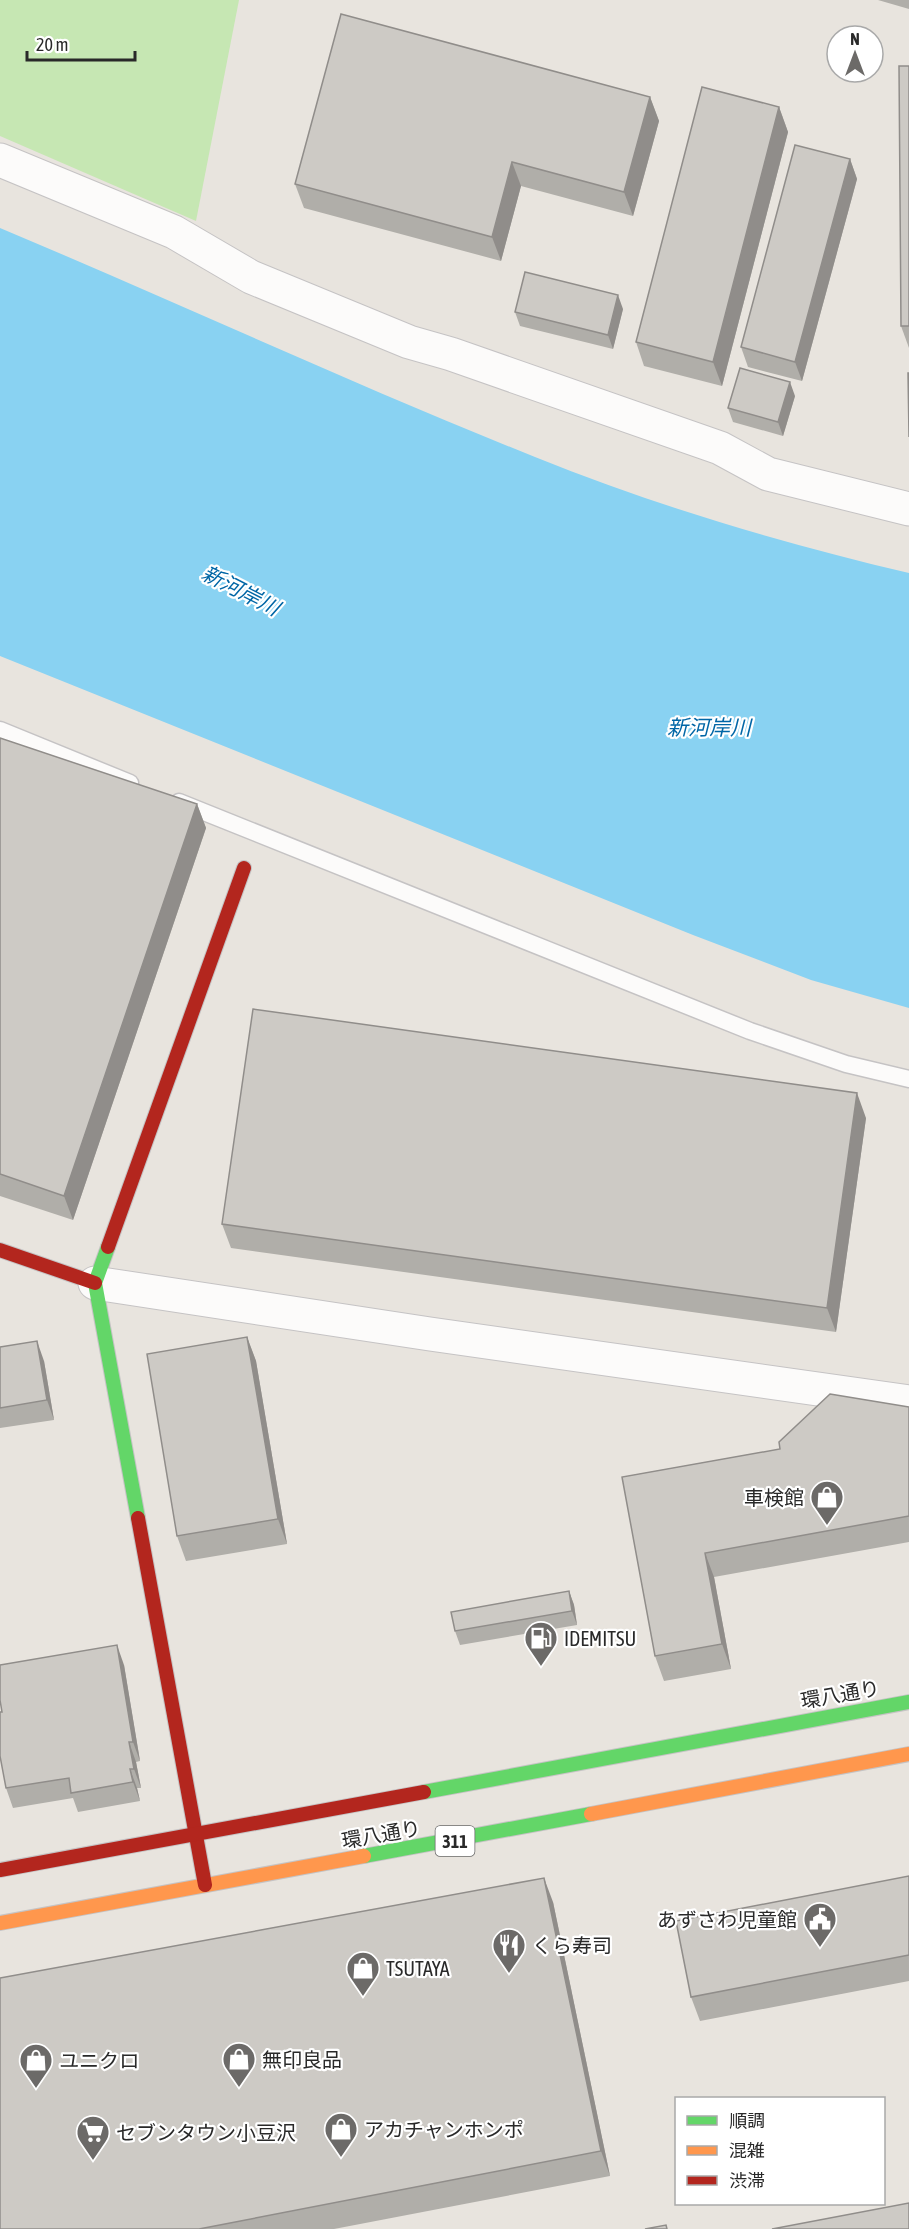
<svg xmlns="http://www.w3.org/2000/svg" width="909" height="2229" font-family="'Asap Condensed','Noto Sans JP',sans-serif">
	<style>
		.green { fill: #c6e7b3 }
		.water { fill: #89d2f2 }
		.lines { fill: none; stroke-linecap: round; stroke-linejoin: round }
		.lane-casing { stroke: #c5c3c4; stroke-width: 19 }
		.street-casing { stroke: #c5c3c4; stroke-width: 35 }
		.fast-casing { stroke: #c5c3c4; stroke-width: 16 }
		.slow-casing { stroke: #c5c3c4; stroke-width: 16 }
		.jam-casing { stroke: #c5c3c4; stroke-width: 16 }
		.lane { stroke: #fcfbfa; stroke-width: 16 }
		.street { stroke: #fcfbfa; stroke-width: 33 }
		.fast { stroke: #63d668; stroke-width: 14 }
		.slow { stroke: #ff974d; stroke-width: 14 }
		.jam { stroke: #b3261e; stroke-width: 14 }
		.wall { fill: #b0aea9 }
		.shaded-wall { fill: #908d8a }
		.building { fill: #cdcac5; stroke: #908d8a; stroke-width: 1.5 }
		.labels { text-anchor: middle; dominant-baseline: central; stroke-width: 4.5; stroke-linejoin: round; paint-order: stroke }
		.shield { fill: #fff; stroke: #696969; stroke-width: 1.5 }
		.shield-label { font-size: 18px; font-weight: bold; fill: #292929 }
		.poi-label { font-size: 20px; fill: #292929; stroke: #fff; text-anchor: start }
		.street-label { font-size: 20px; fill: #292929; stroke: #fff }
		.water-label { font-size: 21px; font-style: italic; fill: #0066a6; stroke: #fff }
	</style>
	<rect width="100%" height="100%" fill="#e8e4de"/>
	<path class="green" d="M0 0H239L196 221 0 136Z"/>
	<path class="water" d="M0 228C179 303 355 385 535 457 656 506 782 543 909 573V1008L811 980 693 935 0 656Z"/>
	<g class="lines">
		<defs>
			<g id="lane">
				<path d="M0 730 130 783"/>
				<path d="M179 802 750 1031 846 1064 909 1079"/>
			</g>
			<g id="street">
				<path d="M0 160 174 232 251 277 409 342 451 354 720 448 768 474 909 509"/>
				<path d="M95 1283 430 1334 909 1402"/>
			</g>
			<g id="fast">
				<path d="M108 1247 95 1283 138 1518"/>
				<path d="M424 1792 909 1702"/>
				<path d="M364 1856 591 1814"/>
			</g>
			<g id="slow">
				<path d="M591 1814 909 1754"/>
				<path d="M0 1923 364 1856"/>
			</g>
			<g id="jam">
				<path d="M108 1247 244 868"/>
				<path d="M0 1250 95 1283"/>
				<path d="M138 1518 205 1885"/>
				<path d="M0 1870 424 1792"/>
			</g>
		</defs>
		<use href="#lane" class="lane-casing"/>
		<use href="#street" class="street-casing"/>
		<use href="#fast" class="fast-casing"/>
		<use href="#slow" class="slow-casing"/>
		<use href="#jam" class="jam-casing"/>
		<use href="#lane" class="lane"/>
		<use href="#street" class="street"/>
		<use href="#fast" class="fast"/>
		<use href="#slow" class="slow"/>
		<use href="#jam" class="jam"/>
	</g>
	<g class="wall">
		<path d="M878 0H909V9Z"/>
		<path d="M909 66V348L901 326Z"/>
		<path d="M650 97 659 121 633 216 521 186 501 261 304 208 295 184Z"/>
		<path d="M779 107 788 132 722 386 644 366 636 342Z"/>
		<path d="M850 159 857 179 802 381 748 367 741 347Z"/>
		<path d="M623 309 613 349 520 326 515 312Z"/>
		<path d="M795 396 783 436 733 422 728 408Z"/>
		<path d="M0 738 197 804 206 828 73 1220 0 1196Z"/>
		<path d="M866 1118 836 1332 231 1248 222 1224Z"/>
		<path d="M247 1337 256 1361 287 1544 186 1561 177 1536Z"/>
		<path d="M0 1347 44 1361 54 1420 0 1428Z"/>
		<path d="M909 1407V1542L714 1577 731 1669 664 1681 655 1656 622 1477 780 1449Z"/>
		<path d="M569 1591 574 1605 577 1625 460 1645 455 1631Z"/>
		<path d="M124 1665 140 1761 136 1762 141 1788H137L140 1801 78 1812 73 1798 13 1808 6 1788Z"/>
		<path d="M909 1876V1981L700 2021 691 1997Z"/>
		<path d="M553 1902 610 2176 334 2229H0Z"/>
	</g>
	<g class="shaded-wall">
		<path d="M650 97 659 121 633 216 624 192Z"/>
		<path d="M779 107 788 132 722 386 713 362Z"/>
		<path d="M850 159 857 179 802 381 795 362Z"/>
		<path d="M512 162 521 186 501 261 492 237Z"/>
		<path d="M618 295 623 309 613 349 608 335Z"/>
		<path d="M790 382 795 396 783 436 778 422Z"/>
		<path d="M197 804 206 828 73 1220 64 1196Z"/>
		<path d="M857 1093 866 1118 836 1332 827 1308Z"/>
		<path d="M247 1337 256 1361 287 1544 278 1519Z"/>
		<path d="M37 1341 44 1361 54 1420 47 1400Z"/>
		<path d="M705 1553 714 1577 731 1669 722 1644Z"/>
		<path d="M569 1591 574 1605 577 1625 572 1611Z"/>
		<path d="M117 1645 124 1665 140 1761 133 1742Z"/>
		<path d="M129 1742 136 1762 141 1788 134 1769Z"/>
		<path d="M130 1769 137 1788 140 1801 133 1782Z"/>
		<path d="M544 1878 553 1902 610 2176 601 2151Z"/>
	</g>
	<g class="building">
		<path d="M341 14 650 97 624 192 512 162 492 237 295 184Z"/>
		<path d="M899 66H909V326H901Z"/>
		<path d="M702 87 779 107 713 362 636 342Z"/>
		<path d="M795 145 850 159 795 362 741 347Z"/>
		<path d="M525 272 618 295 608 335 515 312Z"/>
		<path d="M740 368 790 382 778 422 728 408Z"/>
		<path d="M908 373H909V437Z"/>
		<path d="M0 738 197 804 64 1196 0 1174Z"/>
		<path d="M253 1009 857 1093 827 1308 222 1224Z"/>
		<path d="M247 1337 278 1519 177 1536 147 1354Z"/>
		<path d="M37 1341 47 1400 0 1408V1347Z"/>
		<path d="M830 1394 909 1407V1516L705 1553 722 1644 655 1656 622 1477 780 1449 779 1442Z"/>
		<path d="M569 1591 572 1611 455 1631 451 1612Z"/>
		<path d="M117 1645 133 1742H129L134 1769H130L133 1782 71 1793 69 1778 6 1788 0 1756V1712H2L0 1700V1665Z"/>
		<path d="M909 1876V1955L691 1997 676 1921Z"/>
		<path d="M544 1878 601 2151 199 2229H0V1978Z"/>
		<path d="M909 2203V2229H772Z"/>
		<path d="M666 2225 667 2229H645Z"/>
	</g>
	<defs>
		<symbol id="shop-pin" viewBox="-11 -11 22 30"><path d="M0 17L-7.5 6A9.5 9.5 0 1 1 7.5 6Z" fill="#6c6a68" stroke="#fff"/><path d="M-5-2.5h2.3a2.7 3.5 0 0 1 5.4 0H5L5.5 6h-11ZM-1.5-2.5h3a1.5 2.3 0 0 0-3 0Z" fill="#fff"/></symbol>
		<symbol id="fuel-pin" viewBox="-11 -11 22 30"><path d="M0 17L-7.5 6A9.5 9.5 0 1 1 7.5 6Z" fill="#6c6a68" stroke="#fff"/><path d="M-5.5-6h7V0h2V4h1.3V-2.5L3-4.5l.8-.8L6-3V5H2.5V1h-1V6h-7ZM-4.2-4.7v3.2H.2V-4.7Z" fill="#fff"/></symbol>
		<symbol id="civic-pin" viewBox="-11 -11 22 30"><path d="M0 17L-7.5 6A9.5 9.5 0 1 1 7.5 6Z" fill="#6c6a68" stroke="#fff"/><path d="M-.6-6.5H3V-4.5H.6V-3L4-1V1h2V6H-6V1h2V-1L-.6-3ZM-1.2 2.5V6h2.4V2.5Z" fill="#fff"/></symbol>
		<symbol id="restaurant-pin" viewBox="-11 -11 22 30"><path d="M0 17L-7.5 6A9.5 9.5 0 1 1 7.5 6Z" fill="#6c6a68" stroke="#fff"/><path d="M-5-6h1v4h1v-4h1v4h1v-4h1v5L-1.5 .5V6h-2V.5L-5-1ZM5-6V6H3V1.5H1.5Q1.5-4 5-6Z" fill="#fff"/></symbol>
		<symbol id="supermarket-pin" viewBox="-11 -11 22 30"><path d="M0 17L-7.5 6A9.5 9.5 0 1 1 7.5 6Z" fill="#6c6a68" stroke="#fff"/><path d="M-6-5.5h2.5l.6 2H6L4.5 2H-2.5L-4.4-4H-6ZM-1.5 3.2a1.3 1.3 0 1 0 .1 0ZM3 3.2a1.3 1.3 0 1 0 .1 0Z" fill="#fff"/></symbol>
	</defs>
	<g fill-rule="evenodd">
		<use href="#shop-pin" x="808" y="1478" width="38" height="52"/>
		<use href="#fuel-pin" x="522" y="1619" width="38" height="52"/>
		<use href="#civic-pin" x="801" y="1900" width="38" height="52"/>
		<use href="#restaurant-pin" x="490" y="1926" width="38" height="52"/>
		<use href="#shop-pin" x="344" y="1949" width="38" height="52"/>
		<use href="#shop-pin" x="220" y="2040" width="38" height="52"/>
		<use href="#shop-pin" x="17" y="2041" width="38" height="52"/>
		<use href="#shop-pin" x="322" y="2110" width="38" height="52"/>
		<use href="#supermarket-pin" x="74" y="2113" width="38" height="52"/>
	</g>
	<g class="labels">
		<rect class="shield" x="435.5" y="1826" width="39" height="30" rx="4.5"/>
		<g class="shield-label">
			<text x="455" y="1841">311</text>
		</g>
		<g class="poi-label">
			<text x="804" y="1497" text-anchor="end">車検館</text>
			<text x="564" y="1638">IDEMITSU</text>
			<text x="797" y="1919" text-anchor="end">あずさわ児童館</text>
			<text x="532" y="1945">くら寿司</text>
			<text x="386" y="1968">TSUTAYA</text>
			<text x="262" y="2059">無印良品</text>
			<text x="59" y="2060">ユニクロ</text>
			<text x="364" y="2129">アカチャンホンポ</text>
			<text x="116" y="2132">セブンタウン小豆沢</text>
		</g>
		<g class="street-label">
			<text transform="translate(840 1694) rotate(-10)">環八通り</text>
			<text transform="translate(381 1834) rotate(-10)">環八通り</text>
		</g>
		<g class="water-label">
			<text transform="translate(241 590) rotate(27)">新河岸川</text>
			<text x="709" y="727">新河岸川</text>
		</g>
	</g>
	<rect x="675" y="2097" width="210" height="108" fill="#ffffff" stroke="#a9a9a9" stroke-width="1.5"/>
	<rect x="687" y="2116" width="30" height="9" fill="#63d668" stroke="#a9a9a9" stroke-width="1.5"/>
	<text x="729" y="2127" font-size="18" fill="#292929">順調</text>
	<rect x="687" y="2146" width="30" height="9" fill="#ff974d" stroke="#a9a9a9" stroke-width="1.5"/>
	<text x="729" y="2157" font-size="18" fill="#292929">混雑</text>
	<rect x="687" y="2176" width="30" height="9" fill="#b3261e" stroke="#a9a9a9" stroke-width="1.5"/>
	<text x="729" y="2187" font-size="18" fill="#292929">渋滞</text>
	<g transform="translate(855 54)"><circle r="28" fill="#ffffff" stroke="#a9a9a9" stroke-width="1.5"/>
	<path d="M0-4.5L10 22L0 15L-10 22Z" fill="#6c6a68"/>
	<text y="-9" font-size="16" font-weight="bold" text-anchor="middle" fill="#292929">N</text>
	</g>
	<path d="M27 51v9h108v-9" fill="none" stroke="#292929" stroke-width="3"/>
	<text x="36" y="51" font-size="18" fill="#292929" stroke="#ffffff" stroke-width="4.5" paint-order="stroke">20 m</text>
</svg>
